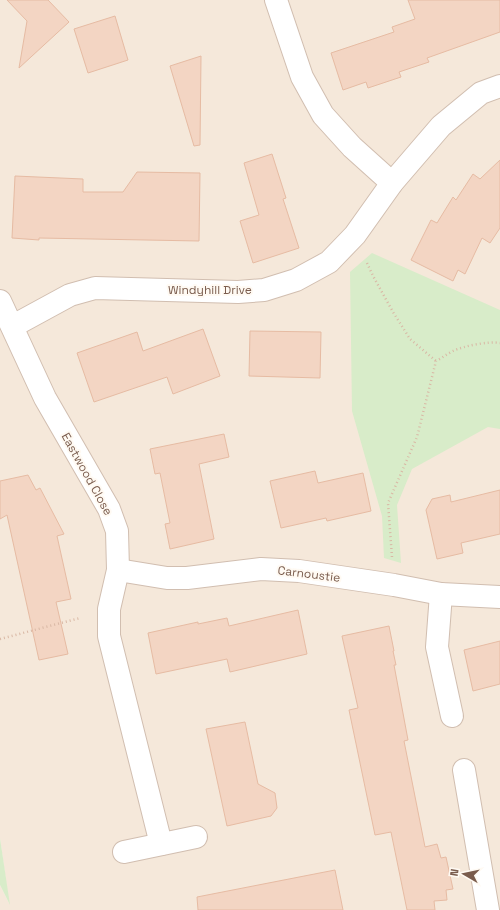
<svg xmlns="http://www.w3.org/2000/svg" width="500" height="910" font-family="'Space Grotesk',sans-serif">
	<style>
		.residential { fill: #f5e8da }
		.green { fill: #d8ecc9 }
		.building { fill: #f3d5c3; stroke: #e6bba3 }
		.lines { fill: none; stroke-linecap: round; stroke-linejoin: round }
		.street-casing { stroke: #d1beb0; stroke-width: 24 }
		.path { stroke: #d9b8a5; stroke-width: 2.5; stroke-dasharray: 1 3; stroke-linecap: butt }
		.street { stroke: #fff; stroke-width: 22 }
		.labels { text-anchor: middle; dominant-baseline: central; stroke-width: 4; stroke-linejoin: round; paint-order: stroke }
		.street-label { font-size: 12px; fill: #7a5c4d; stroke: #fffaf3 }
	</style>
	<rect width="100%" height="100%" fill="#fdf6ec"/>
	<path class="residential" d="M0 0H500V910H0V885L9 903 0 838Z"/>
	<g class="green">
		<path d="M372 253 500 310V429L488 427 412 469 397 505 401 563 384 558 382 516 352 411 350 272Z"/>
		<path d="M0 838 10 905 0 885Z"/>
	</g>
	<g class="building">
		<path d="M7 0H48L69 22 19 68 27 21Z"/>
		<path d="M408 0H500V32L427 58 429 62 399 72 401 77 368 88 366 82 343 90 331 53 394 32 392 27 415 19Z"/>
		<path d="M115 16 128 60 88 73 74 29Z"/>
		<path d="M201 56 200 145 194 146 170 66Z"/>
		<path d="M272 154 286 198 283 199 299 248 253 263 240 221 259 215 244 163Z"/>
		<path d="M500 160V228L490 243 482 238 465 274 458 270 453 281 411 260 431 220 437 223 453 197 456 200 473 174 480 179Z"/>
		<path d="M137 172 200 173 199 241 39 238V240L12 238 15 176 83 179V192H123Z"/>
		<path d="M203 329 220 376 173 394 167 377 94 402 77 353 137 332 143 351Z"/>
		<path d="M250 331 321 332 320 378 249 376Z"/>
		<path d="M224 434 229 457 199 464 214 539 170 549 165 524 170 523 160 473 155 474 150 449Z"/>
		<path d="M315 471 318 483 363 473 371 511 327 521 326 518 281 528 270 481Z"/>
		<path d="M28 475 36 490 40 488 64 534 57 536 71 599 56 602 68 654 39 660 7 515 0 519V481Z"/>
		<path d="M500 490V534L461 543 463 553 437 559 426 510 432 499 450 495 451 502Z"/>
		<path d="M298 610 307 654 230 672 227 659 156 674 148 633 198 622V624L227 618 229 626Z"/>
		<path d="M389 626 394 651H393L396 665H394L408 740 404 741 425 847 437 844 441 858 446 857 453 889 446 890 447 900 434 901 435 910H407L391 832 375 835 349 710 358 708 342 636Z"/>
		<path d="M500 641V684L473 691 464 650Z"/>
		<path d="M245 722 258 784 275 793 277 808 271 816 227 826 206 729Z"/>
		<path d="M335 870 343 910H198L197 897Z"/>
	</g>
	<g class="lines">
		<defs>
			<g id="street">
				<path d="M276 0 302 77 323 115 352 147 392 183"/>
				<path d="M0 301 45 398 109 509 117 531 118 570 109 609V636L161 844"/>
				<path d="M13 326 70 295 95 288 238 292 264 290 296 280 329 262 355 235 392 183 441 126 481 93 500 86"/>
				<path d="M118 570 167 578H187L261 569 299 571 394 585 441 594 500 597"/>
				<path d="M441 594 437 647 452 716"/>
				<path d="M464 770 488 910"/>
				<path d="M124 852 196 837"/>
			</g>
		</defs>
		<use href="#street" class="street-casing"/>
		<g class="path">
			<path d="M367 263 373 276 393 312 410 339 436 361"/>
			<path d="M392 557 388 503 417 437 436 361C442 358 447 354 453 351 463 346 489 341 500 343"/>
			<path d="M0 639 80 618"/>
		</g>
		<use href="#street" class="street"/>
	</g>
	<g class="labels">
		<g class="street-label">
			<text x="210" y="290">Windyhill Drive</text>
			<text transform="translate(87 474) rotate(61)">Eastwood Close</text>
			<text transform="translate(309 574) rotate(7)">Carnoustie</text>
		</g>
	</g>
	<g transform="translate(464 874) rotate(279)" stroke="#fffaf3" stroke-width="3" paint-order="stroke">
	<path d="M0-3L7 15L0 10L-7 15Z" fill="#7a5c4d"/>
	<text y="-6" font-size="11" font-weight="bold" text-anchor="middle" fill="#7a5c4d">N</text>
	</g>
</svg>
